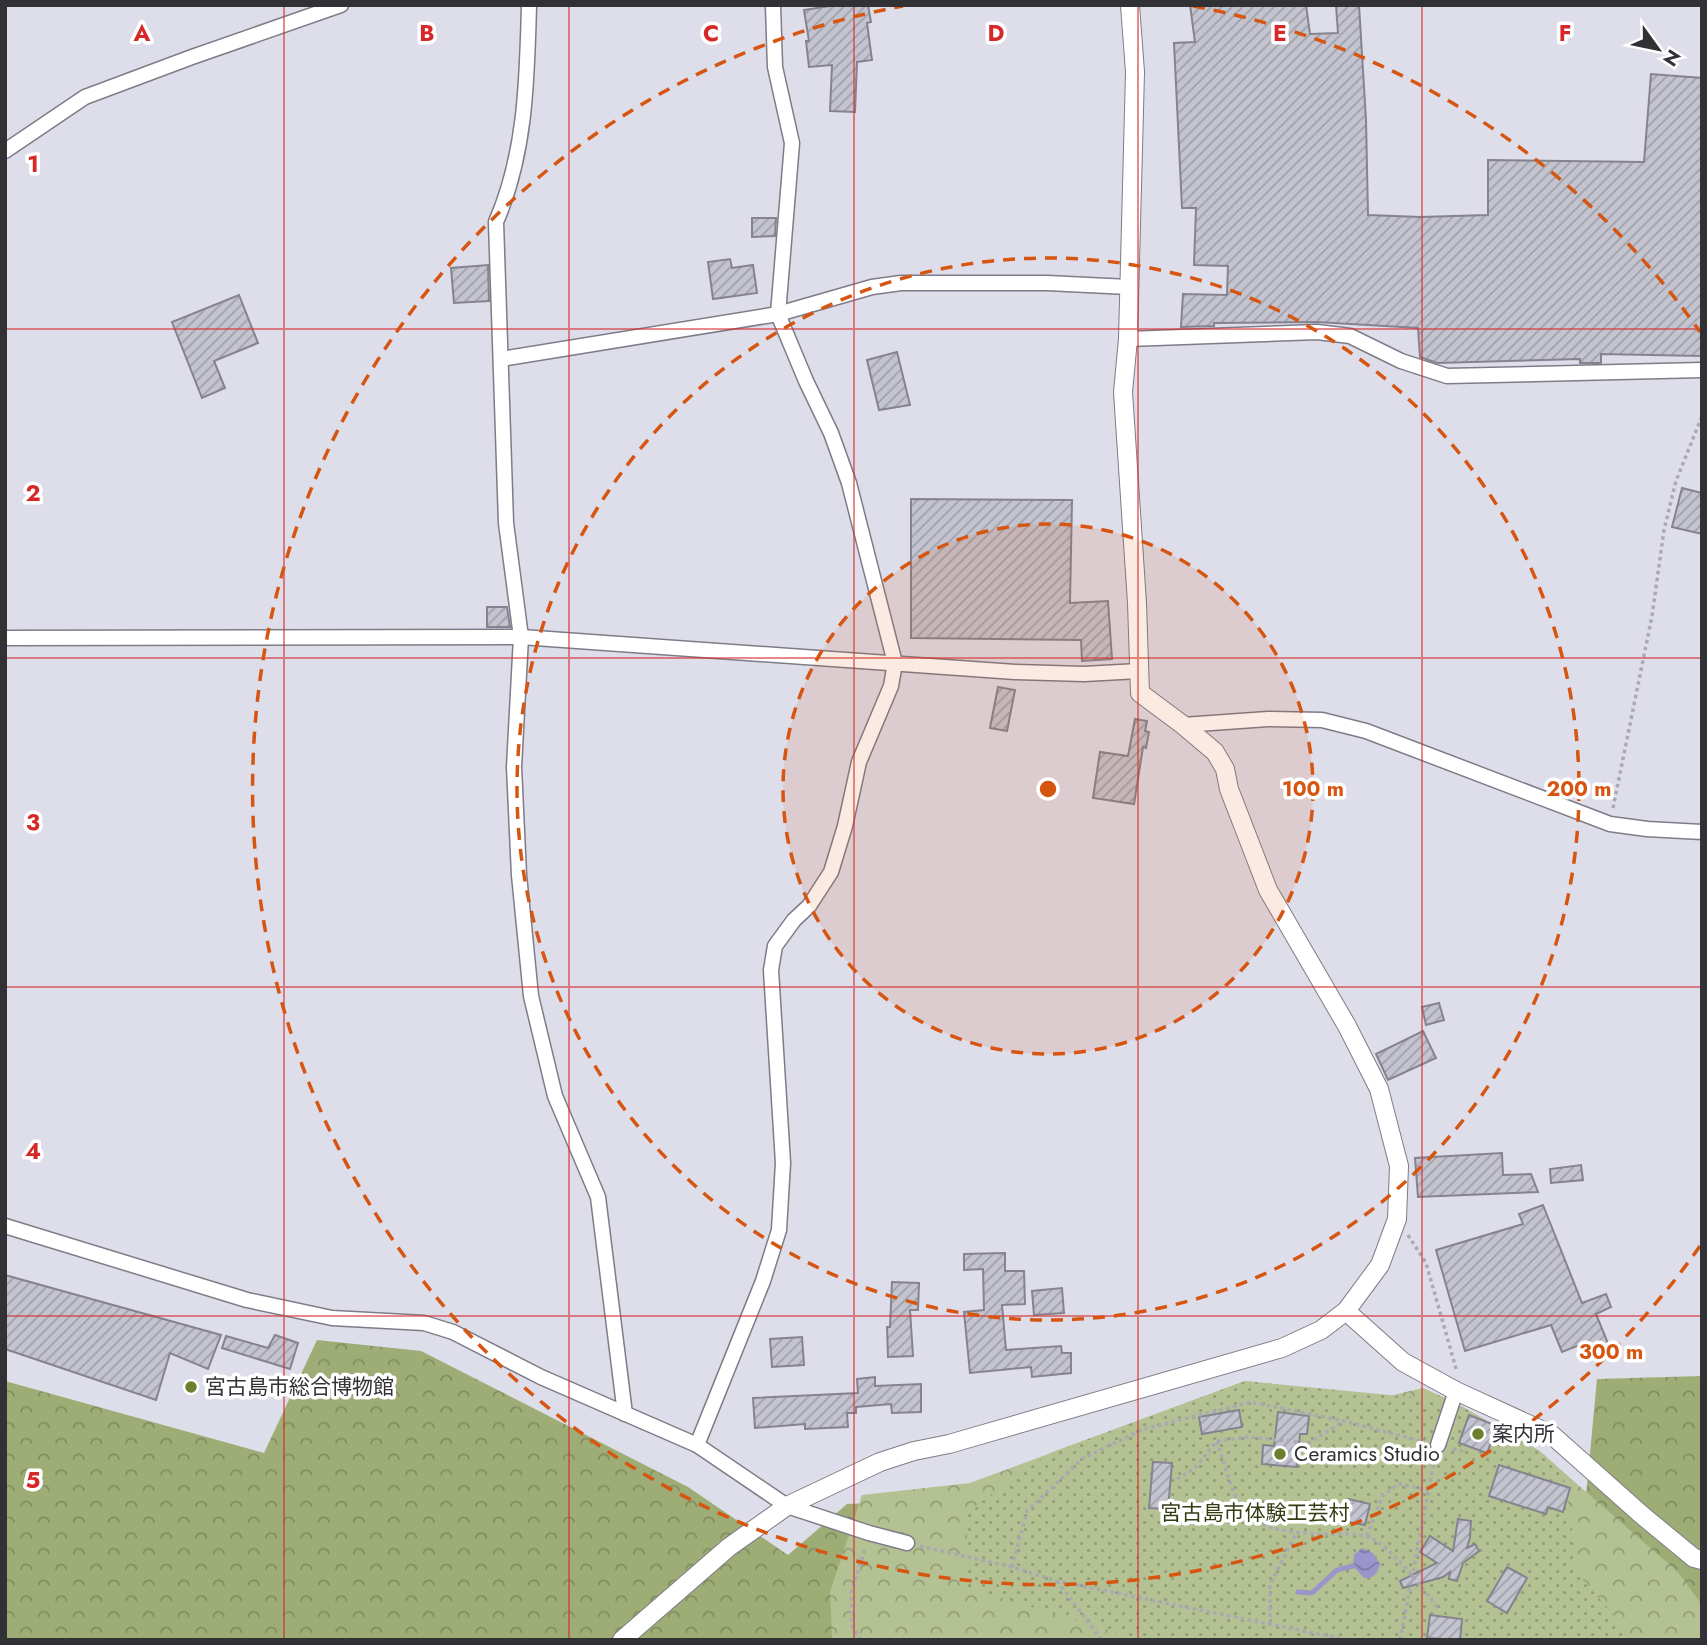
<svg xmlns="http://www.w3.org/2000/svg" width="1707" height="1645" font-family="Jost,'Noto Sans JP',sans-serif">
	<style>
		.forest { fill: url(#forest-crowns) }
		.park { fill: url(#park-crowns) }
		.garden { fill: url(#garden-dots) }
		.water { fill: url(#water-waves) }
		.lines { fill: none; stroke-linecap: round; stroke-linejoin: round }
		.stream { stroke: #9a95cb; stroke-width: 5 }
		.building { fill: url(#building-hatch); stroke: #84838f; stroke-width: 2 }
		.minor-casing { stroke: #7d7c88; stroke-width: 17 }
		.tertiary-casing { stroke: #7d7c88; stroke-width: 20 }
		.path { stroke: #aaa9b3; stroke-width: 3.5; stroke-dasharray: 3.5 3.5; stroke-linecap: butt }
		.minor { stroke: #fff; stroke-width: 14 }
		.tertiary { stroke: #fff; stroke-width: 18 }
		.grid { fill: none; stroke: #d62828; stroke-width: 2; stroke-opacity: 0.55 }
		.ring { fill: none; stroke: #d65510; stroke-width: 3.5; stroke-dasharray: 12 9 }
		.poi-dot { fill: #6c7f2f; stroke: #fff; stroke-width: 2.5 }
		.labels { text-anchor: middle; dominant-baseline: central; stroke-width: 7; stroke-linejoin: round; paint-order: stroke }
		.poi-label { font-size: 21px; fill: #323136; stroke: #fff; text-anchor: start }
		.park-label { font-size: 21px; fill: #333d13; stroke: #fff }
		.grid-label { font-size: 23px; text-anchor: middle; font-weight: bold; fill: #d62828; stroke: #fff; stroke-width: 7; stroke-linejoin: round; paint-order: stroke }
		.centre { fill: #d65510; stroke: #fff; stroke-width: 3.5 }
		.ring-label { font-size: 21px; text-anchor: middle; font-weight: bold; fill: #d65510; stroke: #fff; stroke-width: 7; stroke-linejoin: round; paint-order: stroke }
	</style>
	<defs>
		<pattern id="forest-crowns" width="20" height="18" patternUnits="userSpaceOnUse" patternTransform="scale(1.75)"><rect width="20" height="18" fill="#9dad75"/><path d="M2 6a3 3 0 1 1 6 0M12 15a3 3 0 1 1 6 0" fill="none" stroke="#818d61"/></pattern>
		<pattern id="park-crowns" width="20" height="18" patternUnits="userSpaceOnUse" patternTransform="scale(1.75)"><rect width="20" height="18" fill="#b4c192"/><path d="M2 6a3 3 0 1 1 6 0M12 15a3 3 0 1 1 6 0" fill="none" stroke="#939d78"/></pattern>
		<pattern id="garden-dots" width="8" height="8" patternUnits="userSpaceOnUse" patternTransform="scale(1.75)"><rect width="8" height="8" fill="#b4c192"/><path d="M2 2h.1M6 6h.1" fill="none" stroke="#939d78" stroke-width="1.8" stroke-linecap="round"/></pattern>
		<pattern id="water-waves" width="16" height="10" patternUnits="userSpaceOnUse" patternTransform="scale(1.75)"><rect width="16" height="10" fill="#9a95cb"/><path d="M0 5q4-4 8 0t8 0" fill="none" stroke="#7e7aa6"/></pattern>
		<pattern id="building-hatch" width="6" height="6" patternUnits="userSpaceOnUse" patternTransform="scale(1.75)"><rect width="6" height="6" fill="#c4c4d0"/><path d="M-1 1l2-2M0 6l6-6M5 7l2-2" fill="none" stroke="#a0a0aa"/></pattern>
	</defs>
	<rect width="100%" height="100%" fill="#deddea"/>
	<g class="forest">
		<path d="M317 1340 421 1351 688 1487 788 1555 847 1504 968 1499 1187 1640H5V1381L264 1453Z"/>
		<path d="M1702 1376V1640L1578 1580 1597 1379Z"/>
	</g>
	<path class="park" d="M1245 1381 1351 1405 1423 1388 1452 1401 1538 1450 1678 1572 1702 1605V1640H833L832 1637 830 1592 862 1495 970 1483Z"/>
	<path class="garden" d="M1245 1381 1452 1401 1540 1451 1563 1472 1579 1575 1635 1640H1142L965 1587 968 1511 1050 1453Z"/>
	<path class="water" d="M1362 1548 1373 1553 1380 1564C1377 1574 1375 1578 1364 1578L1353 1566 1354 1555Z"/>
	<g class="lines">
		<path class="stream" d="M1298 1592 1312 1593 1337 1570 1353 1566"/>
	</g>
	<g class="building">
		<path d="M836 5H868L871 22 867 23 872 60 857 62 855 112 830 111 832 65 809 67 806 41H809L804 10Z"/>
		<path d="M1190 5H1306L1310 34 1338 33 1336 5H1359L1366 120 1368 215 1420 217 1488 215V160L1644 162 1651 74 1702 78V356L1601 354V363H1580V359L1437 363 1420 357 1418 328 1317 322 1214 323V326L1181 327 1183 294 1227 295 1228 266 1194 265 1196 208H1182L1174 43 1195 42Z"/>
		<path d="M752 218H776L775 236 752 237Z"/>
		<path d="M730 259 732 268 753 265 757 293 713 299 708 262Z"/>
		<path d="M488 265 489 301 454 303 451 268Z"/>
		<path d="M239 295 258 343 214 361 225 388 202 398 172 322Z"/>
		<path d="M897 352 910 405 879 410 867 360Z"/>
		<path d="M1682 488 1702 493V534L1672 527Z"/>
		<path d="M911 499 1072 500 1070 603 1108 601 1112 659 1082 661 1081 640 911 638Z"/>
		<path d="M487 607H507L510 627H487Z"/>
		<path d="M998 687 1015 690 1007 731 990 728Z"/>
		<path d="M1135 719 1147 721 1145 731 1149 732 1146 748 1143 747 1134 804 1093 798 1100 752 1128 756Z"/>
		<path d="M1439 1003 1444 1020 1426 1025 1422 1007Z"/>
		<path d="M1423 1031 1436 1058 1388 1080 1376 1054Z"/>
		<path d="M1502 1153 1503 1175 1531 1174 1538 1192 1418 1197 1415 1158Z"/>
		<path d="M1581 1165 1583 1180 1551 1183 1550 1169Z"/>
		<path d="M1543 1205 1582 1303 1606 1294 1611 1307 1596 1314 1609 1346 1591 1354 1587 1342 1562 1352 1551 1325 1465 1351 1436 1250 1523 1224 1519 1214Z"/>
		<path d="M1005 1253V1271H1024L1025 1304 1002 1305 1006 1350 1061 1346 1062 1353H1071V1373L1032 1377 1031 1367 970 1373 964 1312 984 1310 983 1269 964 1270V1254Z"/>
		<path d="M5 1275 221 1335 208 1369 170 1353 156 1400 5 1349Z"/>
		<path d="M892 1282 919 1283 918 1310H910L913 1356 888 1357 887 1327H890Z"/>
		<path d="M1062 1288 1064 1313 1034 1315 1032 1291Z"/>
		<path d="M275 1335 298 1343 290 1369 222 1348 226 1336 268 1348Z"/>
		<path d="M802 1337 804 1365 772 1367 770 1339Z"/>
		<path d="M875 1377V1386L921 1384V1412L892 1413 891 1404 856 1407V1413H847L848 1427 805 1429V1424L755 1428 753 1398 858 1393 857 1379Z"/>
		<path d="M1239 1410 1242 1427 1202 1434 1199 1417Z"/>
		<path d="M1278 1412 1309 1416 1307 1434H1300L1297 1467 1262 1464 1263 1445 1274 1446Z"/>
		<path d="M1469 1415 1497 1426 1487 1453 1459 1443Z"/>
		<path d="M1153 1462 1172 1463 1168 1509 1149 1508Z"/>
		<path d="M1499 1465 1570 1488 1563 1512 1548 1507 1546 1514 1489 1496Z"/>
		<path d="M1348 1499 1370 1504 1365 1525 1343 1521Z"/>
		<path d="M1458 1519 1471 1521 1470 1537 1467 1548 1475 1544 1479 1551 1463 1563 1457 1581 1449 1579 1450 1572 1443 1577 1403 1588 1400 1581 1437 1563 1420 1552 1430 1536 1453 1551Z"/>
		<path d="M1507 1567 1527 1578 1507 1613 1487 1601Z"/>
		<path d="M1430 1615 1462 1619 1460 1640 1427 1638Z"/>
	</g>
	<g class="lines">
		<defs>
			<g id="minor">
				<path d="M529 5C527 79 526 153 496 222L506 523 521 637 514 767 519 875 531 996 555 1096 598 1197 625 1414"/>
				<path d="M5 151 85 97 192 57 341 5"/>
				<path d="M1128 339 1317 332 1350 336 1401 361 1447 376 1702 370"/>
				<path d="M501 359 778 314 872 287 901 283H1047L1129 287"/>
				<path d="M5 638 521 637 1015 672 1084 674 1139 671"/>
				<path d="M1183 725 1268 719 1322 720 1366 731 1610 824 1647 829 1702 832"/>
				<path d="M5 1226 247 1300 332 1318 424 1323 453 1332 541 1377 697 1445 787 1506 869 1533 907 1543"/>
				<path d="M697 1445 763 1281 779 1230 783 1163 771 970 775 946 794 920 809 906 831 872 845 826 859 762 891 686 895 663 849 483 831 433 806 381 778 314 792 143 775 67 773 5"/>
				<path d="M1438 1445 1456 1391"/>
			</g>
			<g id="tertiary">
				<path d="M1346 1311 1403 1362 1456 1391 1552 1435 1643 1516 1694 1558 1702 1560"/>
				<path d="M622 1640 729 1547 787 1506 880 1462 914 1451 949 1444 1282 1348 1321 1330 1346 1311 1380 1265 1397 1219 1399 1166 1379 1089 1347 1026 1268 890 1229 789 1225 769 1215 752 1183 725 1140 693 1137 603 1123 392 1128 339 1135 72 1130 5"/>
			</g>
		</defs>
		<use href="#minor" class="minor-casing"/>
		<use href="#tertiary" class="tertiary-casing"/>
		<g class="path">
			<path d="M1613 808 1652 616 1664 530 1676 481 1702 416"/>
			<path d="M1408 1235 1426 1263 1457 1372"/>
			<path d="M1217 1441C1240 1512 1236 1529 1319 1534 1334 1535 1354 1532 1368 1537 1391 1545 1424 1590 1439 1610"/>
			<path d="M1453 1449 1463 1451"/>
			<path d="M1177 1479 1195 1468 1217 1441 1249 1437 1309 1443 1342 1422"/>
			<path d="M1367 1536 1383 1495 1399 1484 1428 1490"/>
			<path d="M920 1546 1012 1567 1057 1581 1348 1640"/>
			<path d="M1012 1567 1027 1511 1082 1459 1141 1430 1251 1402 1344 1421 1425 1442"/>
			<path d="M1057 1581 1102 1640"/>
			<path d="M1270 1624V1585L1296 1533"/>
			<path d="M861 1640 852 1625 851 1593 865 1549"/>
			<path d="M1400 1640 1435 1457"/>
		</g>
		<use href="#minor" class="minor"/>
		<use href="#tertiary" class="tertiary"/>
	</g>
	<path class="grid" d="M284 5V1640M569 5V1640M854 5V1640M1138 5V1640M1422 5V1640M5 329H1702M5 658H1702M5 987H1702M5 1316H1702"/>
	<circle cx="1048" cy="789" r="265" fill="#d65510" fill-opacity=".12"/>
	<g class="ring">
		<circle cx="1048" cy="789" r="265"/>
		<circle cx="1048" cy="789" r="531"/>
		<path d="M1700 1246A796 796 0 1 1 903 6M1193 6A796 796 0 0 1 1700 332"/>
	</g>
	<g class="poi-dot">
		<circle cx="191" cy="1387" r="7"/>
		<circle cx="1478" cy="1434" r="7"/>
		<circle cx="1280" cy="1454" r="7"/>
	</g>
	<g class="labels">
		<g class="poi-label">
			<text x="205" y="1387">宮古島市総合博物館</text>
			<text x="1492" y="1434">案内所</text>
			<text x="1294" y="1454">Ceramics Studio</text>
		</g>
		<g class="park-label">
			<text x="1255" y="1513">宮古島市体験工芸村</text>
		</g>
	</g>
	<g class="grid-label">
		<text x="142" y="41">A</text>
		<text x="427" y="41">B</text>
		<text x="711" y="41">C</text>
		<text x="996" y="41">D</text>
		<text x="1280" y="41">E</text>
		<text x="1565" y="41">F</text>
		<text x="33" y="172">1</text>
		<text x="33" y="501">2</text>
		<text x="33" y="830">3</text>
		<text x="33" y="1159">4</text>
		<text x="33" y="1488">5</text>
	</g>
	<circle cx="1048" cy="789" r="10" class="centre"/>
	<g class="ring-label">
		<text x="1313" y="796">100 m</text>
		<text x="1579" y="796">200 m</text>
		<text x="1611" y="1359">300 m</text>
	</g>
	<rect width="1707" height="1645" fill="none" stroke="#323136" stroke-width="14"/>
	<g transform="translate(1658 49) rotate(123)" stroke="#ffffff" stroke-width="5" paint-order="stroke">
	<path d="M0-5L12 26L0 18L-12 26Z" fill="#323136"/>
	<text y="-10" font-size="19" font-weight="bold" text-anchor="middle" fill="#323136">N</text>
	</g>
</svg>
